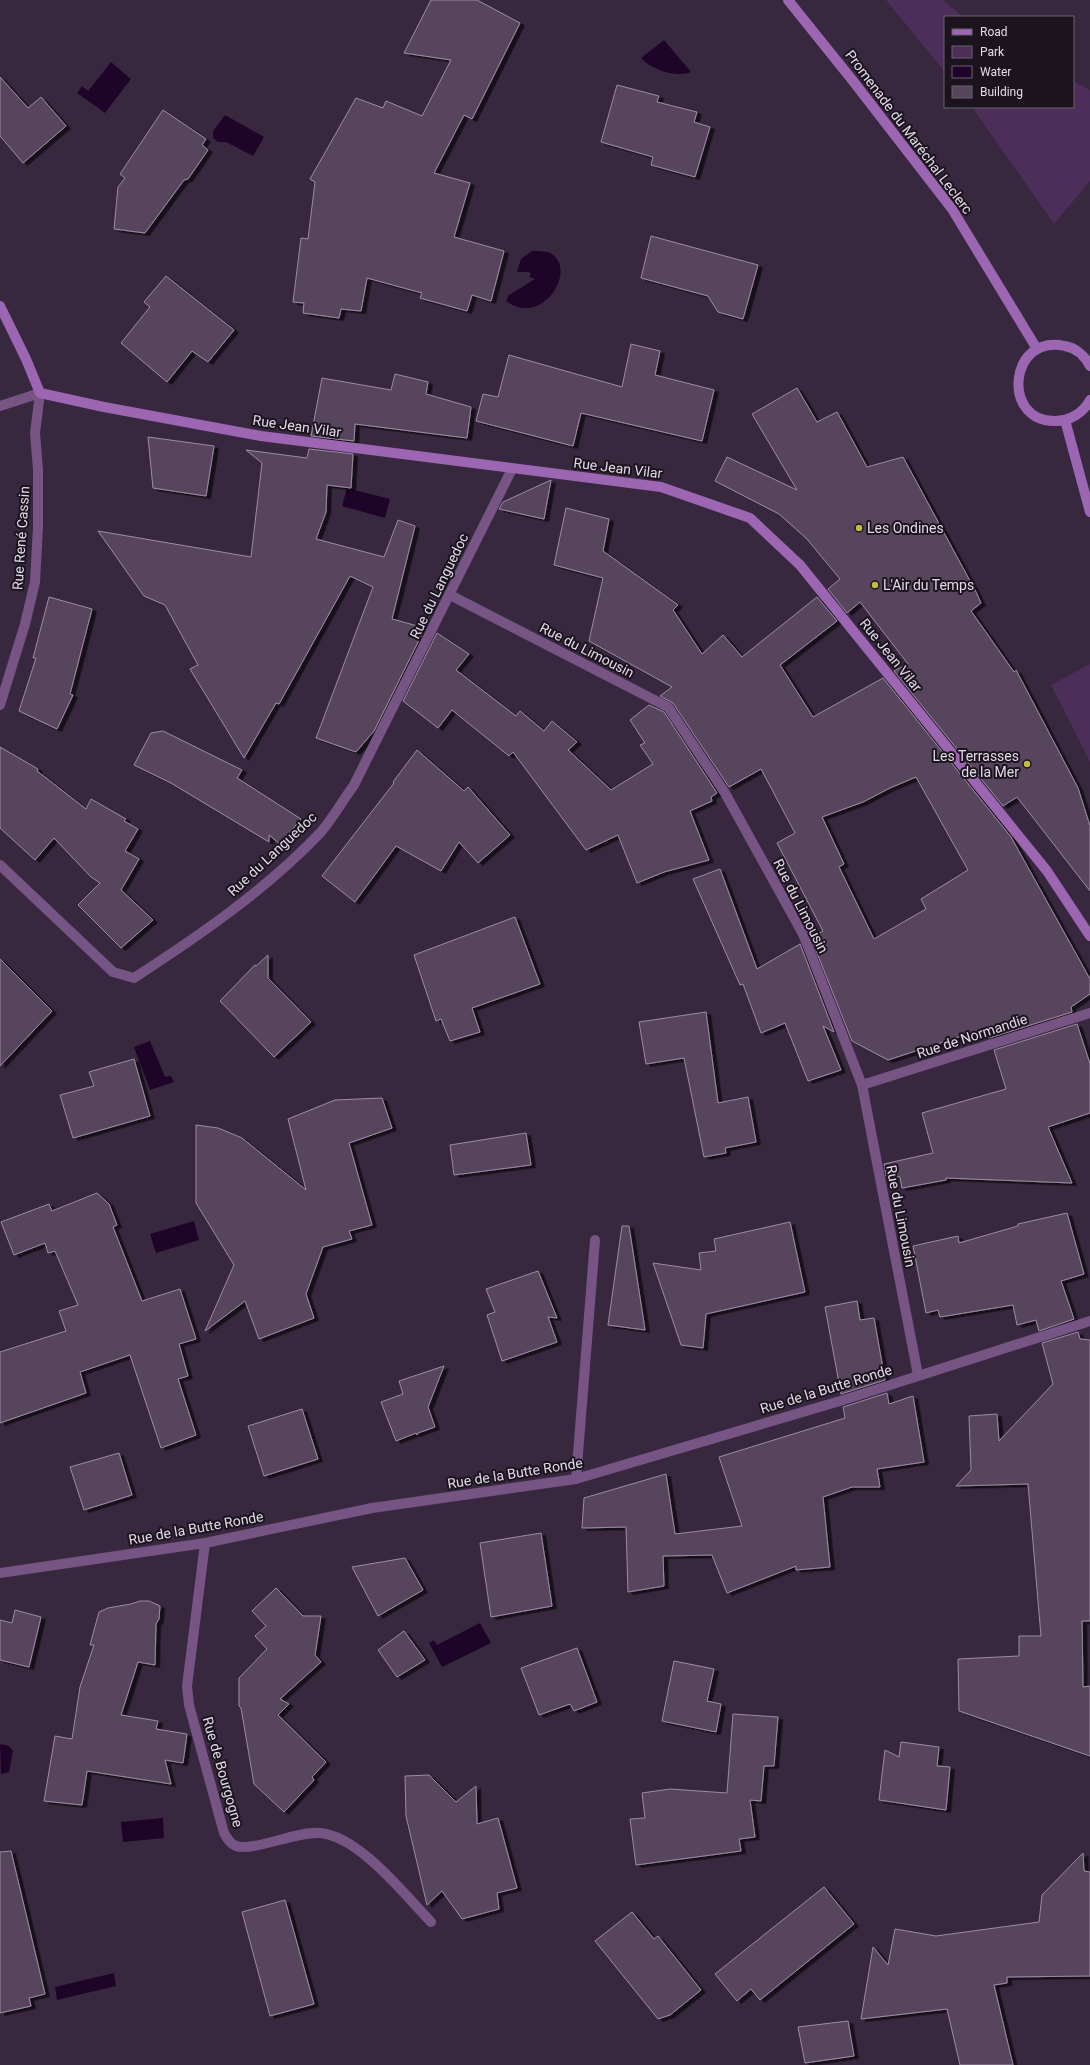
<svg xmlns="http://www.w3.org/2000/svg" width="1090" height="2065" font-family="Roboto,sans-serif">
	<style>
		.green { fill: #4d2d5a }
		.water { fill: #1f0429 }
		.building { fill: #56455d; stroke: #9e8ba6; fill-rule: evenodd; filter: url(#shadow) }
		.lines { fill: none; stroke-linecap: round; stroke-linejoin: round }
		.lane { stroke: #765484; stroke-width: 10 }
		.street { stroke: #765484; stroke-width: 10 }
		.secondary { stroke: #9d66b3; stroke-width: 10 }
		.poi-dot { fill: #c4bc3d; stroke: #1b141e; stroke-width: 1.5 }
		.labels { text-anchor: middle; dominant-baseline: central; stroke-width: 4; stroke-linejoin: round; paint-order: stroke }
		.street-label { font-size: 14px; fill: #e3d9e8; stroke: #1b141e }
		.poi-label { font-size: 14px; fill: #e3d9e8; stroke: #1b141e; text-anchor: start }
	</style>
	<defs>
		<filter id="shadow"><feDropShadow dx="4.5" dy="2.5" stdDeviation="0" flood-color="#0009"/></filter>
	</defs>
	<rect width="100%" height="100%" fill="#38283f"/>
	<g class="green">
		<path d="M886 0H942L964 17H945V72Z"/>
		<path d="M1073 81 1090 90V181L1054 224 972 107H1073Z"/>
		<path d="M1090 664V762L1051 685Z"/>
	</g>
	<g class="water">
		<path d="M664 40 691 72C676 78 652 70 641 58Z"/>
		<path d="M111 62 131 79 105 113 77 93 82 86 88 91Z"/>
		<path d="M225 115 264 137 253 156 226 142H218L213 138V131Z"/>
		<path d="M532 251C537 251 543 251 548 252 581 266 543 329 506 301L509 295 535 279 529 277 531 274 529 272H517L521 259Z"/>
		<path d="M347 488 390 499 385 518 342 506Z"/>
		<path d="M150 1041 165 1077 171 1076 174 1082 150 1090 134 1047Z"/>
		<path d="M194 1221 199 1240 156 1253 150 1234Z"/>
		<path d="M480 1623 491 1643 442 1667 429 1643 434 1640 437 1645Z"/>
		<path d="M0 1744 9 1746 13 1751 9 1772 1 1774Z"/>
		<path d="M163 1818 164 1838 123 1842 121 1822Z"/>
		<path d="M114 1973 116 1986 57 2000 55 1987Z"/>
	</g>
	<g class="building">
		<path d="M431 0H477L520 23 472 119 464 115 434 173 470 183 454 237 504 251 491 301 472 295 467 311 420 298 422 293 367 278 361 311 341 309 339 318 303 313 304 303 293 302 301 238 308 239 315 182 310 179 356 98 383 108 386 101 422 116 451 60 404 53Z"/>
		<path d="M0 77 28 108 41 97 66 126 23 163 0 136Z"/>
		<path d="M617 85 659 96 657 102 697 112 694 122 710 127 695 177 651 165 653 157 601 142Z"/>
		<path d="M163 110 206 139 202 145 208 150 188 179 184 180 145 233 114 229 118 187 125 178 120 174Z"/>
		<path d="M651 236 758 265 743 319 718 312 708 296 641 278Z"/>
		<path d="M166 276 234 330 208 362 192 351 167 382 121 343 150 307 144 302Z"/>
		<path d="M631 344 660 351 655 375 714 390 702 441 581 413 573 446 476 421 483 394 498 397 509 355 622 387Z"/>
		<path d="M395 374 428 382 426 394 471 407 467 438 355 424 354 441 311 436 322 378 391 390Z"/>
		<path d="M797 388 817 422 837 412 867 467 903 457 976 592 981 603 971 611 1014 672 1016 670 1078 788 1090 826V891L1017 797 1003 806 894 671 908 664 860 602 847 613 828 589 840 579 807 539 779 514 715 481 727 457 797 490 752 414Z"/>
		<path d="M148 437 214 446 206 496 153 488Z"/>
		<path d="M309 449 353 454 351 488 327 485 326 512 316 539 384 557 398 520 415 526 392 619 425 628 374 731 356 752 316 738 373 587 350 576 279 704 276 703 244 758 190 669 198 665 165 605 144 596 98 531 251 557 262 463 246 450 307 458Z"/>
		<path d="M551 480 544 519 499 509 503 502Z"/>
		<path d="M566 508 609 519 603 551 678 605 673 610 702 654 723 635 742 657 817 597 837 621 780 665 813 717 883 678 1011 837 1090 979V994L1071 1007 1072 1012 989 1038 986 1028 888 1060 852 1041 811 938 823 931 777 843 795 833 761 769 729 787 673 703 660 696 672 687 589 641 603 578 554 565ZM916 777 968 870 921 899 926 909 874 939 839 867 844 864 822 817 863 802 890 788Z"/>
		<path d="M49 597 92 609 70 694 73 695 57 729 19 711 36 658H33Z"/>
		<path d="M437 633 469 654 456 670 516 716 520 711 544 731 552 721 577 742 568 750 611 790 653 764 640 745 645 743 630 720 649 705 664 712 717 793 711 797 712 801 690 811 709 860 664 872 637 883 618 835 586 850 513 752 509 756 452 710 438 728 403 701Z"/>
		<path d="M163 731 242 770 237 778 301 819 280 844 269 835V842L171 783 134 765 151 733Z"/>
		<path d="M0 747 38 769 37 771 86 809 91 799 126 819 124 821 138 829 125 851 139 859 121 890 153 920 121 948 78 905 100 883 91 877 54 838 35 860 0 828Z"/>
		<path d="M417 750 464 791 468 787 510 835 478 863 459 842 441 871 396 846 355 902 322 876 394 783 393 782Z"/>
		<path d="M720 869 757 969 800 944 834 1032 823 1026 841 1070 808 1081 785 1023 761 1033 743 984 740 985 693 879Z"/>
		<path d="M515 917 540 984 472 1008 480 1032 450 1041 441 1019 436 1021 414 955Z"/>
		<path d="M268 955V978L311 1022 274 1057 220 1001 255 965 256 966Z"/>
		<path d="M0 959 52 1011 0 1066Z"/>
		<path d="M706 1012 718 1103 748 1097 756 1142 725 1148 726 1153 704 1157 684 1058 646 1064 639 1022Z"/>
		<path d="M1077 1024 1090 1064V1113L1048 1127 1072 1183 946 1178V1180L902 1188 900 1177 886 1176 884 1164 933 1153 922 1113 1006 1089 994 1050Z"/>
		<path d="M134 1059 150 1116 73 1138 60 1095 94 1086 89 1072Z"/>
		<path d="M382 1098 392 1128 349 1143 372 1225 349 1231 352 1239 323 1247 306 1294 314 1318 259 1339 245 1301 205 1331 234 1265 196 1203V1125L218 1128 242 1138 306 1190 288 1119 335 1100Z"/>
		<path d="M526 1133 531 1165 454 1175 450 1145Z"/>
		<path d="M97 1193 109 1204 117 1225 113 1227 142 1301 180 1289 196 1339 179 1344 188 1376 178 1379 196 1435 161 1448 130 1355 80 1372 86 1393 0 1423V1352L66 1331 59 1311 78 1305 55 1251 48 1253 45 1243 14 1255 1 1222 49 1204 52 1211Z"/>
		<path d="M1067 1213 1084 1274 1061 1281 1074 1319 1039 1331 1036 1320 1017 1325 1013 1305 940 1317 938 1310 926 1313 913 1246 958 1236 959 1243 1018 1226V1224Z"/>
		<path d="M790 1222 805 1292 706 1314 703 1348 681 1345 653 1263 701 1270 699 1253 716 1251 714 1239Z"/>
		<path d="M622 1226H629L645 1330 608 1325Z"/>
		<path d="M538 1271 557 1318 548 1317 557 1342 502 1361 487 1315 495 1312 486 1289Z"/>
		<path d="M857 1301 860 1320 874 1318 885 1380 841 1394 825 1307Z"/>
		<path d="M1078 1332 1080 1339 1090 1340V1621H1082L1083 1687 1090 1686V1756L959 1711 958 1659 1019 1656V1636H1041L1028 1484 956 1486 971 1470 969 1416 997 1414 999 1441 1053 1384 1042 1343Z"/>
		<path d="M444 1366 428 1407 435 1427 418 1433 417 1435 416 1433 396 1441 381 1402 403 1394 399 1381Z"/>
		<path d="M887 1393 889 1404 913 1396 924 1462 877 1469 880 1487H852L823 1497 830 1567 796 1570V1566L727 1593 712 1555 663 1556 664 1586 628 1592 626 1527 582 1528 584 1498 666 1474 675 1534 742 1526 719 1457 845 1418 843 1407Z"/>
		<path d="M302 1409 318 1459 264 1476 248 1426Z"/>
		<path d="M119 1453 132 1495 84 1510 70 1467Z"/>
		<path d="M541 1533 552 1606 491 1617 480 1543Z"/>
		<path d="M405 1558 423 1590 378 1616 352 1567Z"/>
		<path d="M276 1588 303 1616H321L315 1655 321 1662 280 1699 289 1704 278 1715 326 1762 312 1777 314 1780 284 1812 254 1784 241 1708 239 1706V1678L267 1649 255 1636 266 1626 252 1611Z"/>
		<path d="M140 1601H149L160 1606 159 1619 156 1624 155 1665 138 1662 121 1715 158 1721 156 1729 187 1734 183 1763 165 1760 171 1784 87 1771 82 1805 44 1801 55 1736 72 1739 80 1687 94 1645H90L99 1612 108 1608 131 1604Z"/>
		<path d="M15 1610 41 1617 29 1667 0 1660V1620L12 1623Z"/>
		<path d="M404 1631 425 1660 397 1677 378 1650Z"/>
		<path d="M577 1648 597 1702 574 1711 570 1704 539 1715 521 1668Z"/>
		<path d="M674 1661 714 1669 707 1701 721 1704 716 1732 662 1721Z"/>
		<path d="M733 1714 778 1717 774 1766H764L761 1801 750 1800 755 1837 739 1839 741 1851 636 1865 630 1819 645 1818 642 1793 670 1789 727 1793Z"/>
		<path d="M901 1742 939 1747 937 1766 950 1767 946 1810 879 1800 885 1750 899 1757Z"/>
		<path d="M429 1775 456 1802 476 1786 477 1824 498 1818 517 1888 497 1893 499 1909 462 1919 442 1891 427 1905 406 1816 405 1776Z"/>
		<path d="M11 1851 45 1994 29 1998 31 2006 0 2013V1852Z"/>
		<path d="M1083 1853 1084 1871 1090 1872V1976L1007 1977V1983L994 1985 1013 2065H960L947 2009 861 2019 873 1947 888 1965 895 1929 936 1936 1039 1922 1042 1895Z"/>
		<path d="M824 1887 854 1924 760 2000 751 1989 737 2001 715 1974Z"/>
		<path d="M285 1900 314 2004 270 2016 242 1912Z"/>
		<path d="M632 1912 654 1939 658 1936 701 1990 670 2015 658 2019 595 1941Z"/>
		<path d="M848 2021 854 2056 805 2063 798 2027Z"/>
	</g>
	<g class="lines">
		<path class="lane" d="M576 1479 595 1240"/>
		<g class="street">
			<path d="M0 406 40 393 35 433 38 470V527L35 582 25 624 0 705"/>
			<path d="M450 595 668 707 725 793 803 934 862 1085 918 1375"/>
			<path d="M0 865 113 972 134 978C200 935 266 890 321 832 333 818 343 800 354 785L512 469"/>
			<path d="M862 1085 1090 1013"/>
			<path d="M205 1543 187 1686 189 1705 224 1833C227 1838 230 1844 236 1846 252 1852 297 1831 320 1833 359 1836 405 1895 431 1922"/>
			<path d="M0 1573 205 1543 372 1508 576 1479 840 1401 1090 1321"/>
		</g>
		<g class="secondary">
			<path d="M788 0 853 81 952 209 1037 349"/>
			<path d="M0 306 26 359 40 393 104 407 261 436 661 487 750 518 800 565 1047 871 1090 936"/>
			<path d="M1090 366C1085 356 1076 348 1065 346 1009 333 1001 422 1055 421 1070 421 1083 413 1090 400"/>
			<path d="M1065 420 1090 512"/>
		</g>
	</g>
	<g class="poi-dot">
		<circle cx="859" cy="528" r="4"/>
		<circle cx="875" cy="585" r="4"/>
		<circle cx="1027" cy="764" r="4"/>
	</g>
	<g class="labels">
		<g class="street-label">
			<text transform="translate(909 132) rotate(53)">Promenade du Maréchal Leclerc</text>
			<text transform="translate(297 426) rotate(8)">Rue Jean Vilar</text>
			<text transform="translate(618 468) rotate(7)">Rue Jean Vilar</text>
			<text transform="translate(21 538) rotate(-86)">Rue René Cassin</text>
			<text transform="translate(439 586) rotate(-64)">Rue du Languedoc</text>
			<text transform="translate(587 650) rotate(27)">Rue du Limousin</text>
			<text transform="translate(891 655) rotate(51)">Rue Jean Vilar</text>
			<text transform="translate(272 854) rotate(-43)">Rue du Languedoc</text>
			<text transform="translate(801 906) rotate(63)">Rue du Limousin</text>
			<text transform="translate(972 1036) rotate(-18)">Rue de Normandie</text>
			<text transform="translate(901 1216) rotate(79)">Rue du Limousin</text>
			<text transform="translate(826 1389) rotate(-17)">Rue de la Butte Ronde</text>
			<text transform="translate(515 1473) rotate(-9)">Rue de la Butte Ronde</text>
			<text transform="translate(196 1528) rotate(-10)">Rue de la Butte Ronde</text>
			<text transform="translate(223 1772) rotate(74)">Rue de Bourgogne</text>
		</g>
		<g class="poi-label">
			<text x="867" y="528">Les Ondines</text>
			<text x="883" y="585">L'Air du Temps</text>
			<text x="1019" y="756" text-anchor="end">Les Terrasses<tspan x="1019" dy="16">de la Mer</tspan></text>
		</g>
	</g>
	<rect x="944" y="16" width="130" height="92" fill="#1b141e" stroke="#6b636f"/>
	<rect x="952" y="29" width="20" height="6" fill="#9d66b3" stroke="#6b636f"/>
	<text x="980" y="36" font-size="12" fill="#e3d9e8">Road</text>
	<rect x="952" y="46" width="20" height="12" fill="#4d2d5a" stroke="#6b636f"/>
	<text x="980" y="56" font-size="12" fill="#e3d9e8">Park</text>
	<rect x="952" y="66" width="20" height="12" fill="#1f0429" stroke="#6b636f"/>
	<text x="980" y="76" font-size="12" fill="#e3d9e8">Water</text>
	<rect x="952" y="86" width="20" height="12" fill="#56455d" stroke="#6b636f"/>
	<text x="980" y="96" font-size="12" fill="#e3d9e8">Building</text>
</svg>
